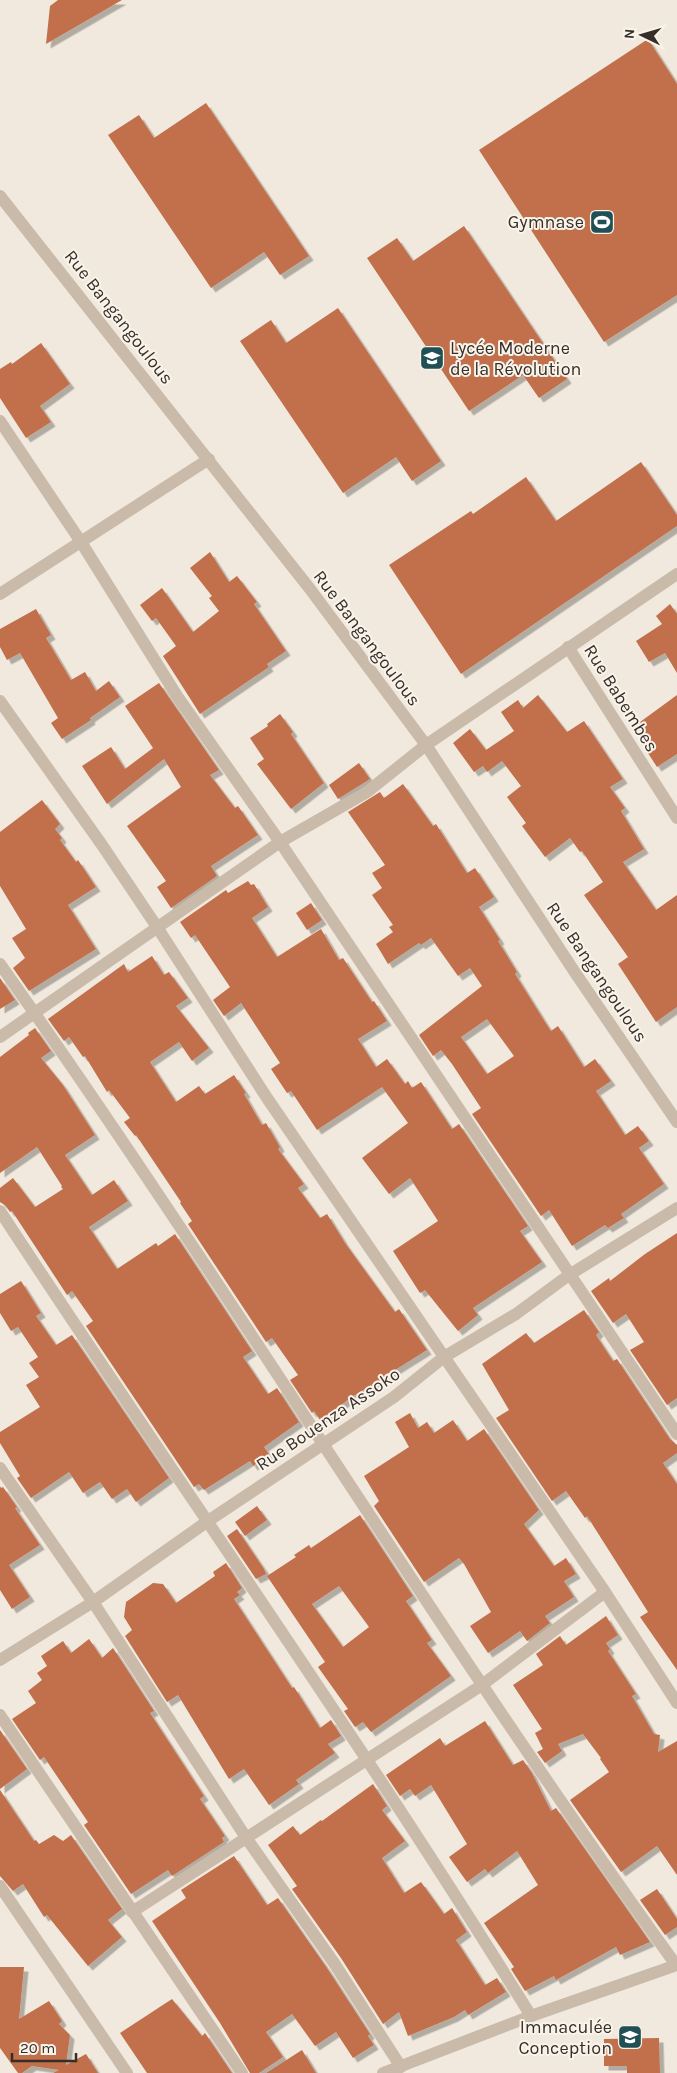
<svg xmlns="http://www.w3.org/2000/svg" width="677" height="2073" font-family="Karla,sans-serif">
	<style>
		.building { fill: #c16f4b; fill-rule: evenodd; filter: url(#shadow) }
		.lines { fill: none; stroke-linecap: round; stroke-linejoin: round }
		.minor { stroke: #c9baa9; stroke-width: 12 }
		.labels { text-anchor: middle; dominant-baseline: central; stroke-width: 4; stroke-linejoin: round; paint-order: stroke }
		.poi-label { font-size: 18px; fill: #362e29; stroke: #f9f3e9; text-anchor: end }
		.street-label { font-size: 18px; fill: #362e29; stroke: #f9f3e9 }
	</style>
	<defs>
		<filter id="shadow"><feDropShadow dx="4.5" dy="4.5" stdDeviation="0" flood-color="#0004"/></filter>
	</defs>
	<rect width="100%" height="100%" fill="#f1e9dd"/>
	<g class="building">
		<path d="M58 0H122L46 44 50 6Z"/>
		<path d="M648 39 677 84V295L604 342 479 150Z"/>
		<path d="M206 103 309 256 280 275 264 252 211 288 108 135 139 115 154 138Z"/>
		<path d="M464 226 567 379 539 398 523 375 469 411 367 258 397 238 413 261Z"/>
		<path d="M338 308 441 461 412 481 396 457 343 493 240 341 271 320 286 343Z"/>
		<path d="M41 343 70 384 40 406 51 422 26 438 0 398V369L11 362 12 364Z"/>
		<path d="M641 462 677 515V526L461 674 389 565 471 511 473 514 526 477 556 521Z"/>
		<path d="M210 552 229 582 237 576 257 602 254 604 286 651 267 664 269 667 200 714 163 656 176 646 156 618 152 621 140 605 162 588 193 632 219 611 209 598 212 596 190 568Z"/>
		<path d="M670 604 677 614V673L665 653 649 662 636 641 662 624 656 616Z"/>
		<path d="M36 609 51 635 46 638 71 680 85 672 96 691 109 681 120 697 90 718 91 720 62 739 51 723 58 718 20 653 7 660 0 647V629Z"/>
		<path d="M159 683 219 770 210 775 235 808 238 806 258 835 211 866 217 876 171 908 157 887 166 881 127 826 181 787 164 759 107 804 82 766 111 747 125 769 153 748 125 706Z"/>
		<path d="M538 695 567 732 584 721 623 779 610 787 625 808 621 811 644 849 623 862 656 910 677 895V1007L656 1022 618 964 628 957 584 895 603 882 582 851 580 852 570 838 545 857 522 826 526 823 507 797 521 786 502 761 487 772 483 766 474 772 453 743 470 729 486 750 514 731 501 712 518 700 523 708Z"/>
		<path d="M677 695V754L657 767 646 750 652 746 636 725Z"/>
		<path d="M280 714 293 732 291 734 324 783 291 809 257 764 264 759 250 738 268 726 267 724Z"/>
		<path d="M359 763 370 779 338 799 329 785Z"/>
		<path d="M403 784 433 826 436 824 467 873 475 868 494 897 479 907 500 940 498 941 517 972 515 974 545 1022 551 1031 558 1026 584 1067 595 1059 611 1081 596 1091 625 1135 638 1126 649 1141 639 1148 664 1184 621 1214 624 1218 608 1228 605 1225 572 1246 549 1210 541 1216 472 1114 481 1108 452 1064 441 1050 433 1056 419 1035 482 986 470 968 458 976 431 938 421 945 419 943 388 964 376 944 393 932 389 927 393 925 372 895 382 888 372 873 385 865 348 812 380 792 384 798ZM487 1019 514 1056 487 1074 461 1037Z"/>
		<path d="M42 800 60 824 55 829 62 838 60 840 76 862 78 860 96 887 68 905 96 949 29 991 13 968 25 958 12 938 26 929 0 886V832Z"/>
		<path d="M248 881 251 885 254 884 268 907 252 918 277 957 321 929 339 960 343 958 372 1002 374 1001 387 1021 358 1039 376 1067 387 1059 405 1084 408 1081 412 1088 421 1082 452 1129 459 1124 528 1226 520 1231 542 1262 473 1308 478 1315 458 1331 425 1290 420 1293 393 1251 438 1221 410 1178 389 1194 362 1158 408 1123 382 1087 317 1130 291 1091 287 1093 271 1069 280 1063 241 1003 224 1016 213 1000 230 987 195 935 191 938 180 922 226 890 228 893Z"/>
		<path d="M311 903 322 920 307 930 296 913Z"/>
		<path d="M152 956 164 975 169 972 188 998 176 1006 209 1048 192 1061 179 1042 150 1062 176 1102 199 1086 205 1094 234 1075 246 1093 244 1094 262 1125 266 1123 280 1147 278 1149 304 1184 298 1188 320 1218 327 1214 345 1243 395 1312 399 1309 427 1350 352 1397 320 1420 314 1411 312 1413 290 1380 298 1375 272 1338 266 1342 188 1224 192 1221 180 1203 181 1202 136 1135 135 1136 124 1122 130 1118 109 1090 107 1092 85 1056 83 1057 69 1037 64 1041 48 1019 124 964 128 972Z"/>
		<path d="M0 978 15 1000 0 1009Z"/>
		<path d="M35 1028 51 1051 41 1058 63 1085 95 1135 65 1155 92 1195 114 1180 128 1201 89 1227 117 1269 156 1243 158 1246 175 1234 252 1351 243 1357 268 1394 277 1388 299 1422 264 1447 269 1454 253 1466 250 1461 204 1490 199 1484 194 1487 86 1326 93 1321 72 1291 67 1295 12 1211 10 1212 6 1206 0 1202V1188L13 1178 35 1207 63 1189 61 1187 62 1186 37 1147 0 1173V1057L29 1035 28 1033Z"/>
		<path d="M677 1233V1398L667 1405 630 1350 644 1342 626 1314 613 1323 591 1291 609 1278 610 1281 645 1254Z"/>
		<path d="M21 1281 41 1313 36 1316 56 1345 72 1335 169 1478 136 1502 127 1489 112 1499 100 1482 83 1493 69 1472 31 1498 17 1478 20 1476 0 1443V1432L40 1407 26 1385 39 1377 29 1363 38 1357 18 1327 11 1331 0 1313V1294Z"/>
		<path d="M584 1310 599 1332 596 1335 613 1361 617 1359 670 1439 677 1445V1453L663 1463 677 1484V1670L640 1617 648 1612 587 1516 585 1518 566 1491 552 1501 496 1418 509 1410 482 1364 526 1333 534 1343Z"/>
		<path d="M410 1413 418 1428 427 1422 434 1433 453 1420 467 1441 484 1429 539 1510 524 1524 554 1566 566 1558 576 1574 564 1581 574 1597 545 1616 550 1623 527 1641 520 1631 488 1653 470 1626 491 1612 464 1564 459 1558 424 1582 374 1506 379 1501 364 1476 409 1447 395 1422Z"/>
		<path d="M0 1486 1 1488 3 1487 17 1507 15 1508 40 1545 9 1565 30 1597 12 1609 0 1590Z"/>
		<path d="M257 1506 267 1520 245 1536 235 1522Z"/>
		<path d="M360 1515 413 1596 406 1601 432 1640 427 1643 451 1676 371 1732 363 1722 355 1727 344 1711 348 1709 318 1667 325 1662 267 1576 296 1557 294 1555 309 1545 311 1548ZM339 1586 369 1627 343 1647 312 1604Z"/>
		<path d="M237 1529 264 1569 266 1574 256 1579 227 1536Z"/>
		<path d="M226 1563 242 1588 237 1592 240 1595 234 1599 292 1688 294 1687 320 1728 331 1720 341 1736 328 1744 335 1753 296 1780 299 1784 269 1805 244 1769 229 1779 178 1695 167 1702 125 1636 132 1630 124 1617 126 1602 153 1583 163 1584 176 1603 215 1576 213 1572Z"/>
		<path d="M606 1616 618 1635 606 1643 610 1649 608 1651 636 1694 632 1696 654 1734 660 1735 658 1752 677 1741V1875L657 1846 621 1872 570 1800 609 1772 600 1759 601 1758 583 1734 558 1744 562 1751 545 1763 537 1752 543 1749 535 1733 542 1729 513 1685 543 1665 536 1654 560 1636 566 1645Z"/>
		<path d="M89 1639 102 1658 113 1648 154 1711 150 1713 204 1796 200 1799 225 1836 222 1838 224 1842 172 1876 168 1870 131 1894 84 1825 88 1822 44 1757 40 1760 12 1719 36 1703 28 1691 42 1680 37 1673 47 1666 41 1656 63 1641 71 1653Z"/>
		<path d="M485 1721 513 1765 523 1760 532 1773 551 1811 556 1808 650 1942 620 1955 616 1947 556 1980 554 1976 525 1991 511 1969 514 1967 484 1923 538 1885 517 1851 488 1873 485 1869 467 1882 449 1857 467 1844 431 1785 415 1796 410 1789 400 1796 386 1775 440 1738 445 1746Z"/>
		<path d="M0 1730 27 1769 0 1789Z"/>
		<path d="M373 1784 387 1806 382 1810 405 1841 382 1858 404 1893 421 1882 444 1914 452 1908 467 1932 456 1940 485 1985 497 1978 506 1992 468 2015 465 2010 454 2017 408 2036 399 2012 383 2024 341 1958 292 1889 297 1886 268 1845 293 1826 300 1835 321 1820 322 1821Z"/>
		<path d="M0 1790 34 1841 36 1840 39 1844 54 1835 63 1841 71 1835 122 1909 108 1920 122 1937 88 1966 47 1915 44 1917 23 1884 13 1891 0 1876Z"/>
		<path d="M234 1856 267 1905 278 1898 327 1968 370 2034 368 2036 374 2045 353 2058 336 2032 315 2046 292 2014 266 2032 283 2057 259 2073H250L220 2023 152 1921 186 1898 181 1890Z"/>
		<path d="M657 1889 677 1919V1927L665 1935 640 1900Z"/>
		<path d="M0 1967H24L19 2019 49 2001 62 2021 59 2024 70 2035 66 2065 86 2054 98 2073H53L59 2070 32 2066 22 2073H18L0 2048Z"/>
		<path d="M172 1999 202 2036 205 2033 232 2073H147L120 2033Z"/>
		<path d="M659 2038 660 2073H627V2066H604V2039Z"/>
		<path d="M302 2050 316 2073H266Z"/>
	</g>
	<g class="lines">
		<g class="minor">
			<path d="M0 196 310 589 426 745 576 974 677 1122"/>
			<path d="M0 421 81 542 177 696 280 842 677 1434"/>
			<path d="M0 594 209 459"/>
			<path d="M568 647 677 818"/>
			<path d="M0 701 102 845 157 927 267 1098 605 1592 677 1703"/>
			<path d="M0 964C233 1293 441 1639 676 1965"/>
			<path d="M0 1037 280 842 367 792 426 745 677 574"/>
			<path d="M0 1211C176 1480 362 1742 531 2016"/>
			<path d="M0 1468 93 1602 247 1839 334 1963 401 2067"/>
			<path d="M0 1660 93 1602 208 1521 394 1397 444 1357 516 1314 569 1275 677 1208"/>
			<path d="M0 1715 242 2073"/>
			<path d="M0 1886 127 2073"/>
			<path d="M132 1912 482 1685 605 1592"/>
			<path d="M383 2073 531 2016 677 1965"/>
		</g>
	</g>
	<defs>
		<symbol id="stadium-square" viewBox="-11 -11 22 22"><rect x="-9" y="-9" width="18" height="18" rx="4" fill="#204f56" stroke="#f9f3e9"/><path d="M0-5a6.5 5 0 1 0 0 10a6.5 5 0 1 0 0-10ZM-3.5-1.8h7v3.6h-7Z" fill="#fff"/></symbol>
		<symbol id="school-square" viewBox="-11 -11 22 22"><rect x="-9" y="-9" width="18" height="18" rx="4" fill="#204f56" stroke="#f9f3e9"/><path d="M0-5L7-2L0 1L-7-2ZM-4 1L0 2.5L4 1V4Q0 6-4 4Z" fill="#fff"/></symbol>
	</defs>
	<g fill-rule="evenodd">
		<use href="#stadium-square" x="588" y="208" width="28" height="28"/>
		<use href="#school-square" x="418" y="344" width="28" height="28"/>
		<use href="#school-square" x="616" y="2023" width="28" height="28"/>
	</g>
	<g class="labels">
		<g class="poi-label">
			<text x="584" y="222">Gymnase</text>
			<text x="450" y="348" text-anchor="start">Lycée Moderne<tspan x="450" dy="21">de la Révolution</tspan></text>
			<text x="612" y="2027">Immaculée<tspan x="612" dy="21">Conception</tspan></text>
		</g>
		<g class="street-label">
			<text transform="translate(119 317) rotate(52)">Rue Bangangoulous</text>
			<text transform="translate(367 638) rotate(53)">Rue Bangangoulous</text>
			<text transform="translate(621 698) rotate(58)">Rue Babembes</text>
			<text transform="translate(597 972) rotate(56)">Rue Bangangoulous</text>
			<text transform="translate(328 1419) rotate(-34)">Rue Bouenza Assoko</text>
		</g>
	</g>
	<g transform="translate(642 35) rotate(275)" stroke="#f9f3e9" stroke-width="4" paint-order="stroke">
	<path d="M0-4L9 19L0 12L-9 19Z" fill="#362e29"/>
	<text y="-8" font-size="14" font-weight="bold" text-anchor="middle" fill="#362e29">N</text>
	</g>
	<path d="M12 2053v8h64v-8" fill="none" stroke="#362e29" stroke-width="2.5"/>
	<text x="20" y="2053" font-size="15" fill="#362e29" stroke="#f9f3e9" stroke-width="4" paint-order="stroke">20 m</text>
</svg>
